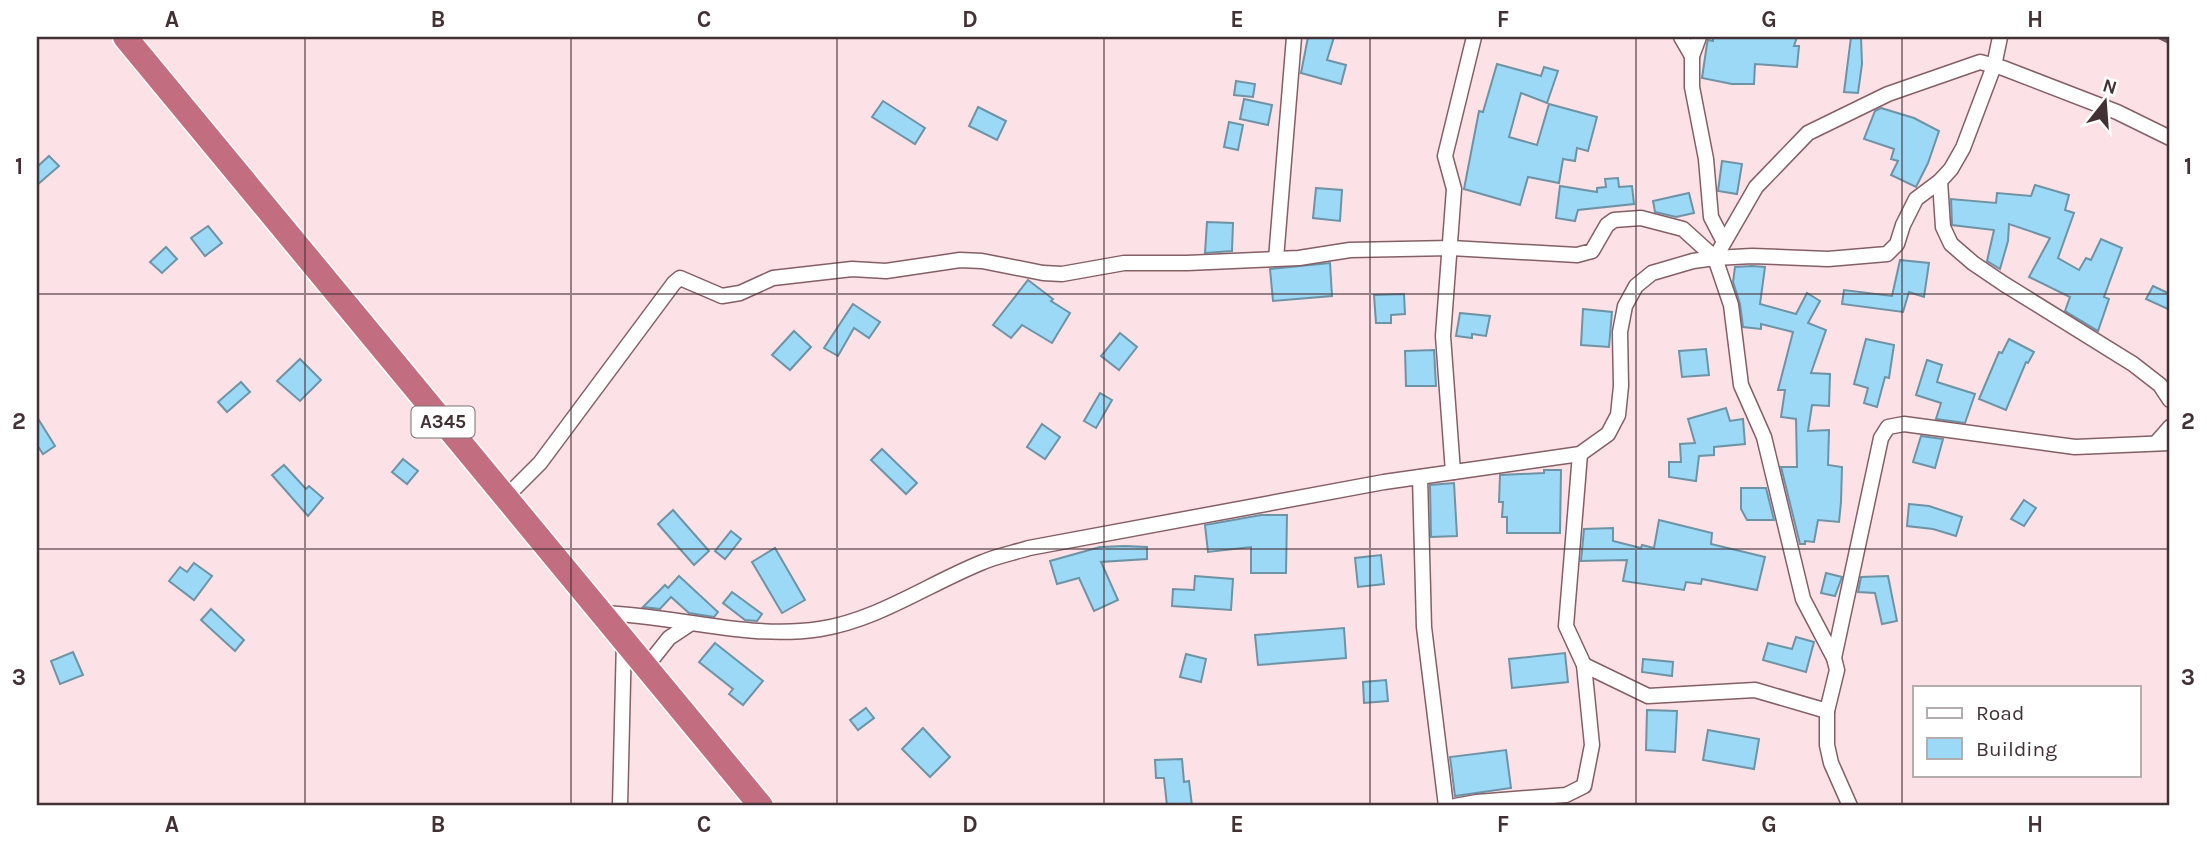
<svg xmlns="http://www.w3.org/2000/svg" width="2207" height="843" font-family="Karla,sans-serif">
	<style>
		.building { fill: #9bd9f6; stroke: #6e93a5; stroke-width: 2 }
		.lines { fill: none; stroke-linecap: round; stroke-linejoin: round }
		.street-casing { stroke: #845f66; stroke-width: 17 }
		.highway-casing { stroke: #fff; stroke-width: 27 }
		.street { stroke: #fff; stroke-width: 14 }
		.highway { stroke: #c36e80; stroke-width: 24 }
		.rail { stroke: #705c60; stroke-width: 5; stroke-dasharray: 9 9; stroke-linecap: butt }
		.grid { fill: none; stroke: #433235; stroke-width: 2; stroke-opacity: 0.55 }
		.labels { text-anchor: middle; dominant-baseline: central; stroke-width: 5; stroke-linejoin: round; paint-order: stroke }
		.shield { fill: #fff; stroke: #7b7072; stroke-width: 2 }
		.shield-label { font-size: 19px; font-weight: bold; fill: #433235 }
		.neatline { fill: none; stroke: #433235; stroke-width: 2.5 }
		.grid-label { font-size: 23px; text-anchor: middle; font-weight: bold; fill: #433235 }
	</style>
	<rect width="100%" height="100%" fill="#fce1e6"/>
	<g class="building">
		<path d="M1308 37H1334L1327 60 1346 65 1341 84 1301 73Z"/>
		<path d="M1713 37H1797L1794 46H1799L1797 67 1755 64 1754 84H1732L1702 78 1707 44 1708 40 1713 41Z"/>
		<path d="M1851 37H1861L1862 64 1858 93 1844 92Z"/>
		<path d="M1497 64 1541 76 1544 67 1558 71 1547 103 1521 93 1509 137 1537 145 1549 104 1597 117 1588 151 1577 148 1575 161 1563 159 1559 183 1528 177 1520 205 1464 189 1479 111 1483 112Z"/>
		<path d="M1236 81 1255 84 1253 97 1234 95Z"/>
		<path d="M1244 99 1272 105 1268 125 1240 119Z"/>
		<path d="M883 101 925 128 915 144 872 117Z"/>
		<path d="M978 107 1006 121 997 140 969 126Z"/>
		<path d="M1881 108 1914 118 1939 131 1928 163 1916 187 1891 175 1898 161 1891 159 1894 149 1864 139 1875 111Z"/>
		<path d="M1229 122 1243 125 1238 150 1224 147Z"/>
		<path d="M49 156 59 166 37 185V167Z"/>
		<path d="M1722 161 1742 164 1737 194 1718 191Z"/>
		<path d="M1618 178 1619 187 1632 186 1634 204 1578 210 1575 221 1556 218 1560 186 1597 192V188L1606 187 1605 179Z"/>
		<path d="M2035 185 2069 195 2065 210 2074 213 2058 258 2079 270 2086 258 2091 260 2101 239 2122 248 2104 297 2109 299 2098 331 2065 311 2070 297 2029 277 2050 238 2009 224 2008 241 2000 269 1987 261 1994 230 1952 225 1951 199 1996 203 1997 193 2031 196Z"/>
		<path d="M1316 188 1342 190 1340 221 1313 218Z"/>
		<path d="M1689 193 1694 213 1676 217 1655 212 1653 201Z"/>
		<path d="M1207 222 1233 223 1232 251 1205 253Z"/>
		<path d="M208 226 222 243 205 256 191 238Z"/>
		<path d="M166 247 177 259 162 273 150 262Z"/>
		<path d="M1900 260 1929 263 1924 297 1909 292 1903 312 1842 304 1844 290 1892 296Z"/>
		<path d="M1330 263 1332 296 1273 301 1270 269Z"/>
		<path d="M1752 266 1765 267 1760 304 1796 314 1807 293 1820 301 1808 323 1826 330 1811 373 1830 374 1829 406 1812 405 1808 431 1829 430 1828 465 1842 467 1841 502 1839 522 1818 520 1814 542 1805 541V544H1800L1781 467H1797L1796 419 1781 417 1785 390H1778L1793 332 1761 324V329L1743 327 1740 304 1733 282 1735 267Z"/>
		<path d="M1028 280 1053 299 1051 301 1070 313 1052 343 1022 325 1011 338 993 325Z"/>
		<path d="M2153 286 2170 294V310L2146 299Z"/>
		<path d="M1404 294 1405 314 1391 315V323H1376L1374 295Z"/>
		<path d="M853 304 880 322 869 338 854 328 838 356 824 348Z"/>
		<path d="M1583 309 1612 312 1609 347 1581 345Z"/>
		<path d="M1460 313 1490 316 1486 336 1472 334V338L1456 336Z"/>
		<path d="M794 331 811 347 790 370 772 355Z"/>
		<path d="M1120 333 1137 347 1119 370 1101 356Z"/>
		<path d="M1866 339 1894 345 1889 378 1885 377 1877 407 1864 403 1868 388 1854 384Z"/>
		<path d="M2009 339 2034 352 2028 363 2026 362 2006 410 1979 399 1999 352 2002 353Z"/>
		<path d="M1706 349 1709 375 1682 377 1679 351Z"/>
		<path d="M1434 350 1436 386H1406L1405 351Z"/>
		<path d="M300 359 321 380 300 401 277 381Z"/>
		<path d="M1927 360 1942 365 1937 382 1975 394 1965 423 1936 419 1941 403 1916 395Z"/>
		<path d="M241 382 250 392 227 412 218 402Z"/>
		<path d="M1100 393 1112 400 1096 428 1084 421Z"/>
		<path d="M1726 408 1730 421 1743 419 1745 444 1714 447V455L1699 456 1696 481 1669 477V462H1681L1680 444 1695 443 1688 419Z"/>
		<path d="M37 417 55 446 43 454 37 445Z"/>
		<path d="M1042 424 1060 437 1045 459 1027 447Z"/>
		<path d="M1921 436 1943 439 1935 468 1913 462Z"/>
		<path d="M882 449 917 483 906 494 871 460Z"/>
		<path d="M403 459 418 471 407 484 392 472Z"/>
		<path d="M284 465 306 489 309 486 323 498 308 516 272 475Z"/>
		<path d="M1544 470H1561L1560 533H1507V517H1502L1503 502H1499L1500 475 1544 473Z"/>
		<path d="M1454 483 1457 536 1431 537 1430 485Z"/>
		<path d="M1741 488H1766L1774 520H1747L1741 509Z"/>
		<path d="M2024 500 2036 508 2024 526 2011 519Z"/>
		<path d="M1909 504 1929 506 1962 517 1956 536 1933 529 1907 526Z"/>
		<path d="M673 510 709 551 694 565 658 524Z"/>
		<path d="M1261 515H1287L1286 573H1251V547L1208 552 1205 525Z"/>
		<path d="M1659 520 1712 533 1711 544 1765 557 1757 590 1702 579 1701 584 1686 582 1684 590 1623 581 1627 560 1581 561 1584 529 1613 528V541L1641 548 1642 545 1654 548Z"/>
		<path d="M731 531 741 539 725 559 715 551Z"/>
		<path d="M1125 546 1147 547V559L1101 562 1118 600 1094 611 1079 578 1057 584 1050 561 1100 547Z"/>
		<path d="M775 548 805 600 782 613 752 562Z"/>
		<path d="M1381 555 1384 584 1358 587 1355 558Z"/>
		<path d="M194 563 212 576 194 600 169 581 180 567 187 572Z"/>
		<path d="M1826 573 1842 577 1835 596 1821 593Z"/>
		<path d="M679 576 718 612 714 617 689 613 671 597 660 609 643 607 665 585 668 588Z"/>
		<path d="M1195 576 1233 579 1231 610 1172 606 1173 589 1194 590Z"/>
		<path d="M1888 576 1897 621 1882 624 1875 593 1858 592 1861 577Z"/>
		<path d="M732 592 762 614 757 621 745 620 723 603Z"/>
		<path d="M211 609 244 640 235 651 201 620Z"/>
		<path d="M1344 628 1346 658 1258 665 1255 635Z"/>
		<path d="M1796 637 1814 642 1806 672 1763 660 1768 643 1792 649Z"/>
		<path d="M715 643 763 681 743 705 729 694 733 689 699 662Z"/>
		<path d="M73 652 83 675 60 684 51 661Z"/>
		<path d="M1565 653 1568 682 1512 688 1509 659Z"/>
		<path d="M1186 654 1206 659 1201 682 1180 677Z"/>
		<path d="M1643 659 1673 662 1672 676 1642 672Z"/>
		<path d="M1386 680 1388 701 1364 703 1363 682Z"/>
		<path d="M866 708 874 718 858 730 850 720Z"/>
		<path d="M1647 710 1677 711 1675 752 1646 750Z"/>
		<path d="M923 728 950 757 930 777 902 749Z"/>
		<path d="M1708 730 1759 739 1754 769 1703 760Z"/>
		<path d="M1506 750 1511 788 1455 796 1450 757Z"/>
		<path d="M1182 759 1184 782 1189 781 1192 806H1167L1164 778H1156L1155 760Z"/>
	</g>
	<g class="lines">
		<defs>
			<g id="street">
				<path d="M1681 37 1692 56"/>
				<path d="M1699 37 1692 56V87L1706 159 1711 217 1724 242"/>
				<path d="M1940 181 1943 227 1951 244 1973 263 2004 284 2133 364 2160 385 2170 400"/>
				<path d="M1715 258 1752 256 1828 259 1887 254 1897 244 1903 225 1916 199 1940 181 1951 169 1963 148 1994 66 2000 37"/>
				<path d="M1276 259 1294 37"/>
				<path d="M2156 443 2170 427"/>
				<path d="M1453 472 1443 336 1454 189 1445 156 1474 37"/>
				<path d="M1420 477 1424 627 1446 806"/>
				<path d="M505 498 540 463 674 283 680 278 722 296 740 293 773 278 852 269 886 271 960 260 982 261 1043 273 1062 274 1124 263H1187L1299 258 1350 250 1451 248 1577 255 1592 251 1607 225 1614 220 1641 218 1683 229 1715 258 1731 305 1741 385 1764 437 1803 599 1834 658 1837 670 1827 711V745L1831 763 1850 806"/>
				<path d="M602 613C674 615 747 640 820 629 878 620 928 584 983 562 997 556 1013 553 1029 548L1384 482 1580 454 1608 434 1618 415 1621 386 1620 332 1625 306 1636 286 1652 273 1693 261 1715 258 1756 187 1808 133 1888 94 1980 62 2003 68 2117 112 2170 138"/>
				<path d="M1834 658 1881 438 1888 427 1904 424 2075 447 2170 443"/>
				<path d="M1584 665 1648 696 1755 690 1827 711"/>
				<path d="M646 667 669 638 690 624"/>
				<path d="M620 806 624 640"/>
				<path d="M1455 806 1477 802 1566 795 1584 786 1592 745 1584 665 1566 626 1580 454"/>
			</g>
			<path id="highway" d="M125 37 761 806"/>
		</defs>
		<use href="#street" class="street-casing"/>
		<use href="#highway" class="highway-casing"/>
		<use href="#street" class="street"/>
		<use href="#highway" class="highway"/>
		<path class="rail" d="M2160 37 2170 42"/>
	</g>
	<path class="grid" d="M305 37V806M571 37V806M837 37V806M1104 37V806M1370 37V806M1636 37V806M1902 37V806M37 294H2170M37 549H2170"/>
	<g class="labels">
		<rect class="shield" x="411.5" y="406.5" width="63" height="31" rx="5"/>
		<g class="shield-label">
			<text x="443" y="422">A345</text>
		</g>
	</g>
	<rect width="2207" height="843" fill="none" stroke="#ffffff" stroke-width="77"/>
	<rect x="1913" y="686" width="228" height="91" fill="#ffffff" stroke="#b4adae" stroke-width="2"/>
	<rect x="1927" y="708" width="35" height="10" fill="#ffffff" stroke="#b4adae" stroke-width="2"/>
	<text x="1976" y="720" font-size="21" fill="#433235">Road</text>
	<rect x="1927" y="738" width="35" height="21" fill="#9bd9f6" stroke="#b4adae" stroke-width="2"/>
	<text x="1976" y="756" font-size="21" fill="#433235">Building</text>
	<g transform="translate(2105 102) rotate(17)" stroke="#ffffff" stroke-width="5" paint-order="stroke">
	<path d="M0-5L12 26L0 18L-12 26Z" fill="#433235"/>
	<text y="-10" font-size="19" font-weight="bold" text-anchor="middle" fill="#433235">N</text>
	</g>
	<rect x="38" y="38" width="2130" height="766" class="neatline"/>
	<g class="grid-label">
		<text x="172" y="27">A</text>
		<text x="438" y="27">B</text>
		<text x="704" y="27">C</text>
		<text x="970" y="27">D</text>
		<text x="1237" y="27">E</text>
		<text x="1503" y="27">F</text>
		<text x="1769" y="27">G</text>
		<text x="2035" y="27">H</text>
		<text x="19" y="174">1</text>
		<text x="2188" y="174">1</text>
		<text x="19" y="429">2</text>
		<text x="2188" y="429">2</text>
		<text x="19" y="685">3</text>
		<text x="2188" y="685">3</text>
		<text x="172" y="832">A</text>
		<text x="438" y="832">B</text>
		<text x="704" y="832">C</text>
		<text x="970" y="832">D</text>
		<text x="1237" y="832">E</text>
		<text x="1503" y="832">F</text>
		<text x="1769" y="832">G</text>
		<text x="2035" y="832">H</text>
	</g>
</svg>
